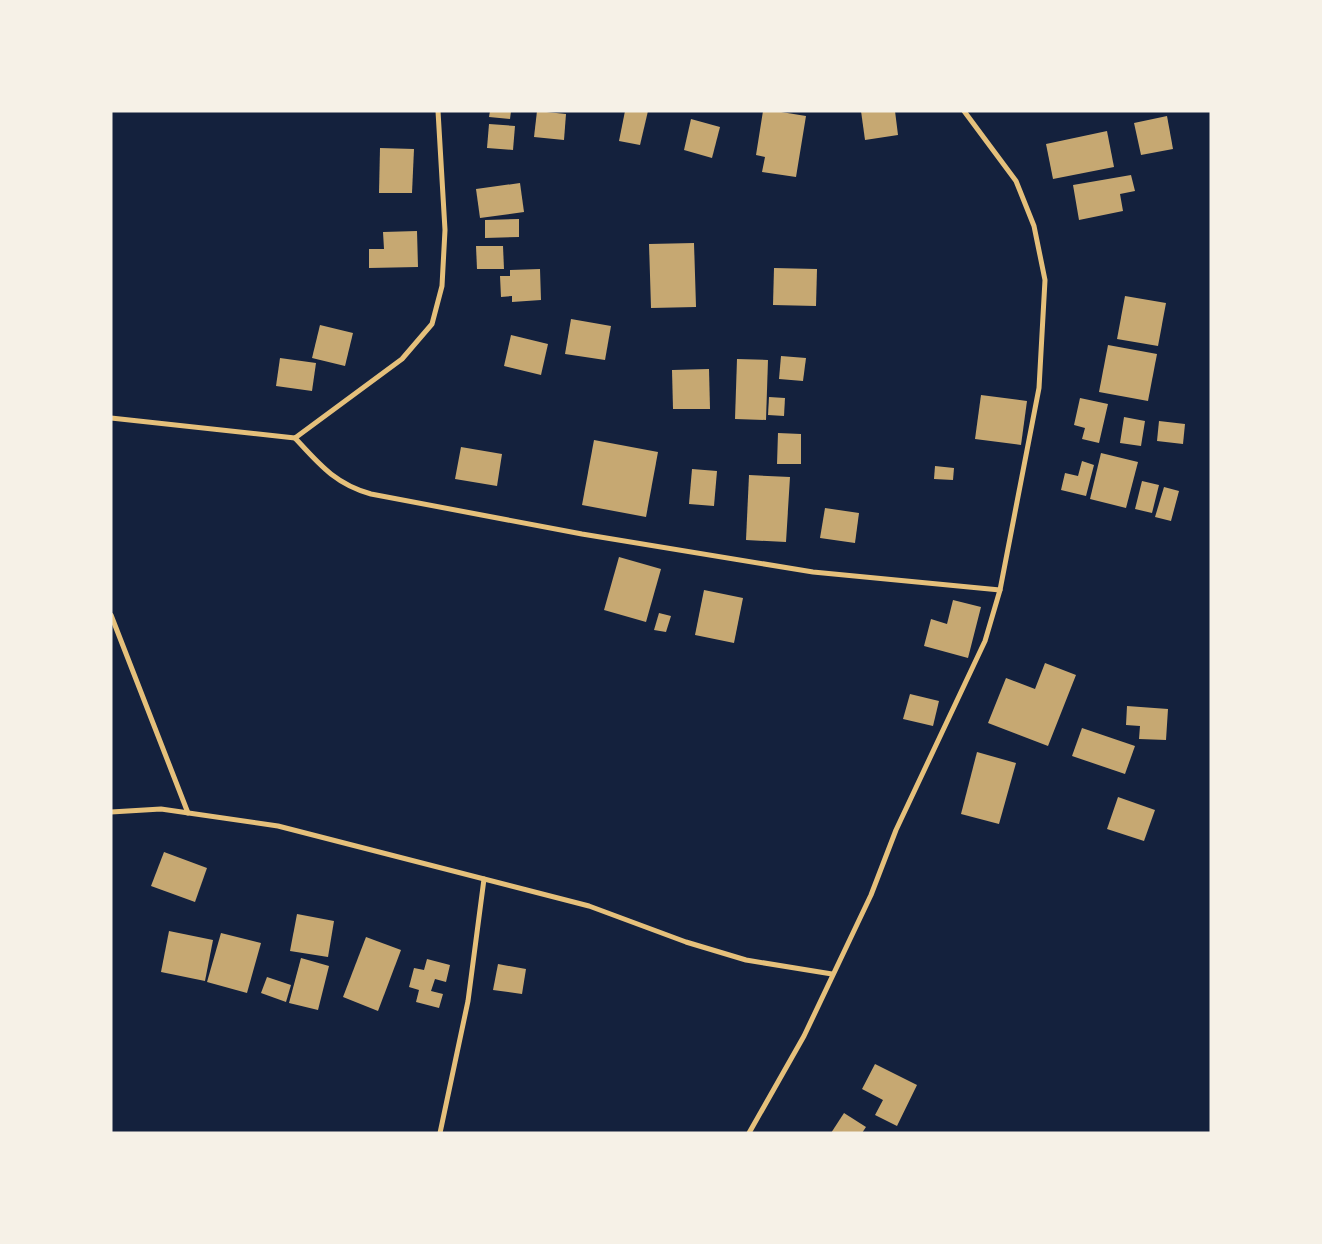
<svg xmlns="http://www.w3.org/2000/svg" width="1322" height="1244" font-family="Karla,sans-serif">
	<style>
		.building { fill: #c6a872 }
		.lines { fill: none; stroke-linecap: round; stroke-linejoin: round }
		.minor { stroke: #e5c07b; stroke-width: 5 }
	</style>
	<rect width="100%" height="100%" fill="#14213d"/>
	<g class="building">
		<path d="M490 111H511L510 119 489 117Z"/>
		<path d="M537 111 566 114 564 140 534 137Z"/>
		<path d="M625 111H648L640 145 619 141Z"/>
		<path d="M763 111H775L806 116 796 177 762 172 765 157 756 155Z"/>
		<path d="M861 111H895L898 135 865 140Z"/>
		<path d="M1167 116 1173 149 1141 155 1134 123Z"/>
		<path d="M691 119 720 127 712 158 684 150Z"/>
		<path d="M489 124 515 126 513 150 487 148Z"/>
		<path d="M1107 131 1114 167 1053 179 1046 144Z"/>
		<path d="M380 148 414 149 412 193H379Z"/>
		<path d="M1131 175 1135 191 1120 194 1123 211 1079 220 1073 185Z"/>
		<path d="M520 183 524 212 480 218 476 189Z"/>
		<path d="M519 219V237L485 238V220Z"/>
		<path d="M417 231 418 267 369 268V249H384L383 232Z"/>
		<path d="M694 243 696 307 651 308 649 244Z"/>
		<path d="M476 246H503L504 269H477Z"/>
		<path d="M774 268 817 269 816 306 773 305Z"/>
		<path d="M540 269 541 300 512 302V296L501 297 500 276H510V270Z"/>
		<path d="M1125 296 1166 303 1158 346 1117 339Z"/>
		<path d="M571 319 611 326 605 360 565 354Z"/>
		<path d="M320 325 353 333 345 366 312 358Z"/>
		<path d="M511 335 548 344 541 375 504 366Z"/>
		<path d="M1108 345 1157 354 1148 401 1099 392Z"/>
		<path d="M781 356 806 358 803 381 779 379Z"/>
		<path d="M280 358 316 363 312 391 276 386Z"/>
		<path d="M737 359 768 360 766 420 735 419Z"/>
		<path d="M709 369 710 409H673L672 370Z"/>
		<path d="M981 395 1027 401 1021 445 975 439Z"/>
		<path d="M769 397 785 398 784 416 768 415Z"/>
		<path d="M1080 398 1108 404 1099 443 1082 439 1085 428 1074 425Z"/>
		<path d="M1124 417 1145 421 1141 446 1120 443Z"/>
		<path d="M1159 421 1185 424 1183 444 1157 441Z"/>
		<path d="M778 433 801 434V464H777Z"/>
		<path d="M594 440 658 452 646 517 582 505Z"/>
		<path d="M461 447 502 454 497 486 455 479Z"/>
		<path d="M1101 453 1138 462 1126 508 1090 499Z"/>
		<path d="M1082 461 1094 465 1086 496 1061 490 1065 473 1078 476Z"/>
		<path d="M935 466 954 468 953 480 934 479Z"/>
		<path d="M692 469 717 471 714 506 689 504Z"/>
		<path d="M749 475 790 477 786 542 746 540Z"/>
		<path d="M1142 481 1159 485 1152 513 1135 509Z"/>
		<path d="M1164 487 1179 491 1171 521 1155 517Z"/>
		<path d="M825 508 859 513 855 543 820 538Z"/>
		<path d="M619 557 661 569 646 622 604 610Z"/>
		<path d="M704 590 743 598 734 643 695 635Z"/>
		<path d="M953 600 981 607 968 658 924 646 931 619 947 624Z"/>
		<path d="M659 613 671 616 666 632 654 630Z"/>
		<path d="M1045 663 1076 675 1048 746 988 723 1006 678 1035 689Z"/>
		<path d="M910 694 939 701 933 726 903 719Z"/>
		<path d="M1127 706 1168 709 1166 740 1139 739 1140 726 1126 725Z"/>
		<path d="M1082 728 1135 746 1125 774 1072 756Z"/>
		<path d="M977 752 1016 763 999 824 961 814Z"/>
		<path d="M1118 797 1155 810 1144 841 1107 829Z"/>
		<path d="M164 852 207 868 195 902 151 886Z"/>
		<path d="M297 914 334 921 328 957 290 951Z"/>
		<path d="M169 931 213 940 205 981 161 972Z"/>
		<path d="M221 933 261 943 247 993 207 982Z"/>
		<path d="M366 937 401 950 378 1011 343 997Z"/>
		<path d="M301 958 329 966 318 1010 289 1003Z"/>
		<path d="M427 959 450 965 446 982 435 979 431 991 443 994 439 1008 416 1002 419 990 409 987 414 968 424 970Z"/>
		<path d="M498 964 526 969 522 994 493 990Z"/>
		<path d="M267 977 291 985 286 1002 261 993Z"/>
		<path d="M875 1064 917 1085 897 1126 875 1115 883 1100 862 1089Z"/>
		<path d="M844 1113 866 1127 862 1133H831Z"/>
	</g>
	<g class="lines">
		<g class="minor">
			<path d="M111 418 295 438 402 359 432 324 442 286 445 230 438 111"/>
			<path d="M295 438C319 464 335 484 371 494L582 534 813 572 1000 590"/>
			<path d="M111 615 188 813"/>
			<path d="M111 812 161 809 278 826 589 906 686 942 746 960 832 974"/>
			<path d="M440 1133 468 1001 484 879"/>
			<path d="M749 1133 804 1036 871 895 896 830 985 641 1000 590 1039 388 1045 280 1034 226 1016 181 964 111"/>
		</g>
	</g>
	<rect width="1322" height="1244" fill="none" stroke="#f6f1e7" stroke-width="225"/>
</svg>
